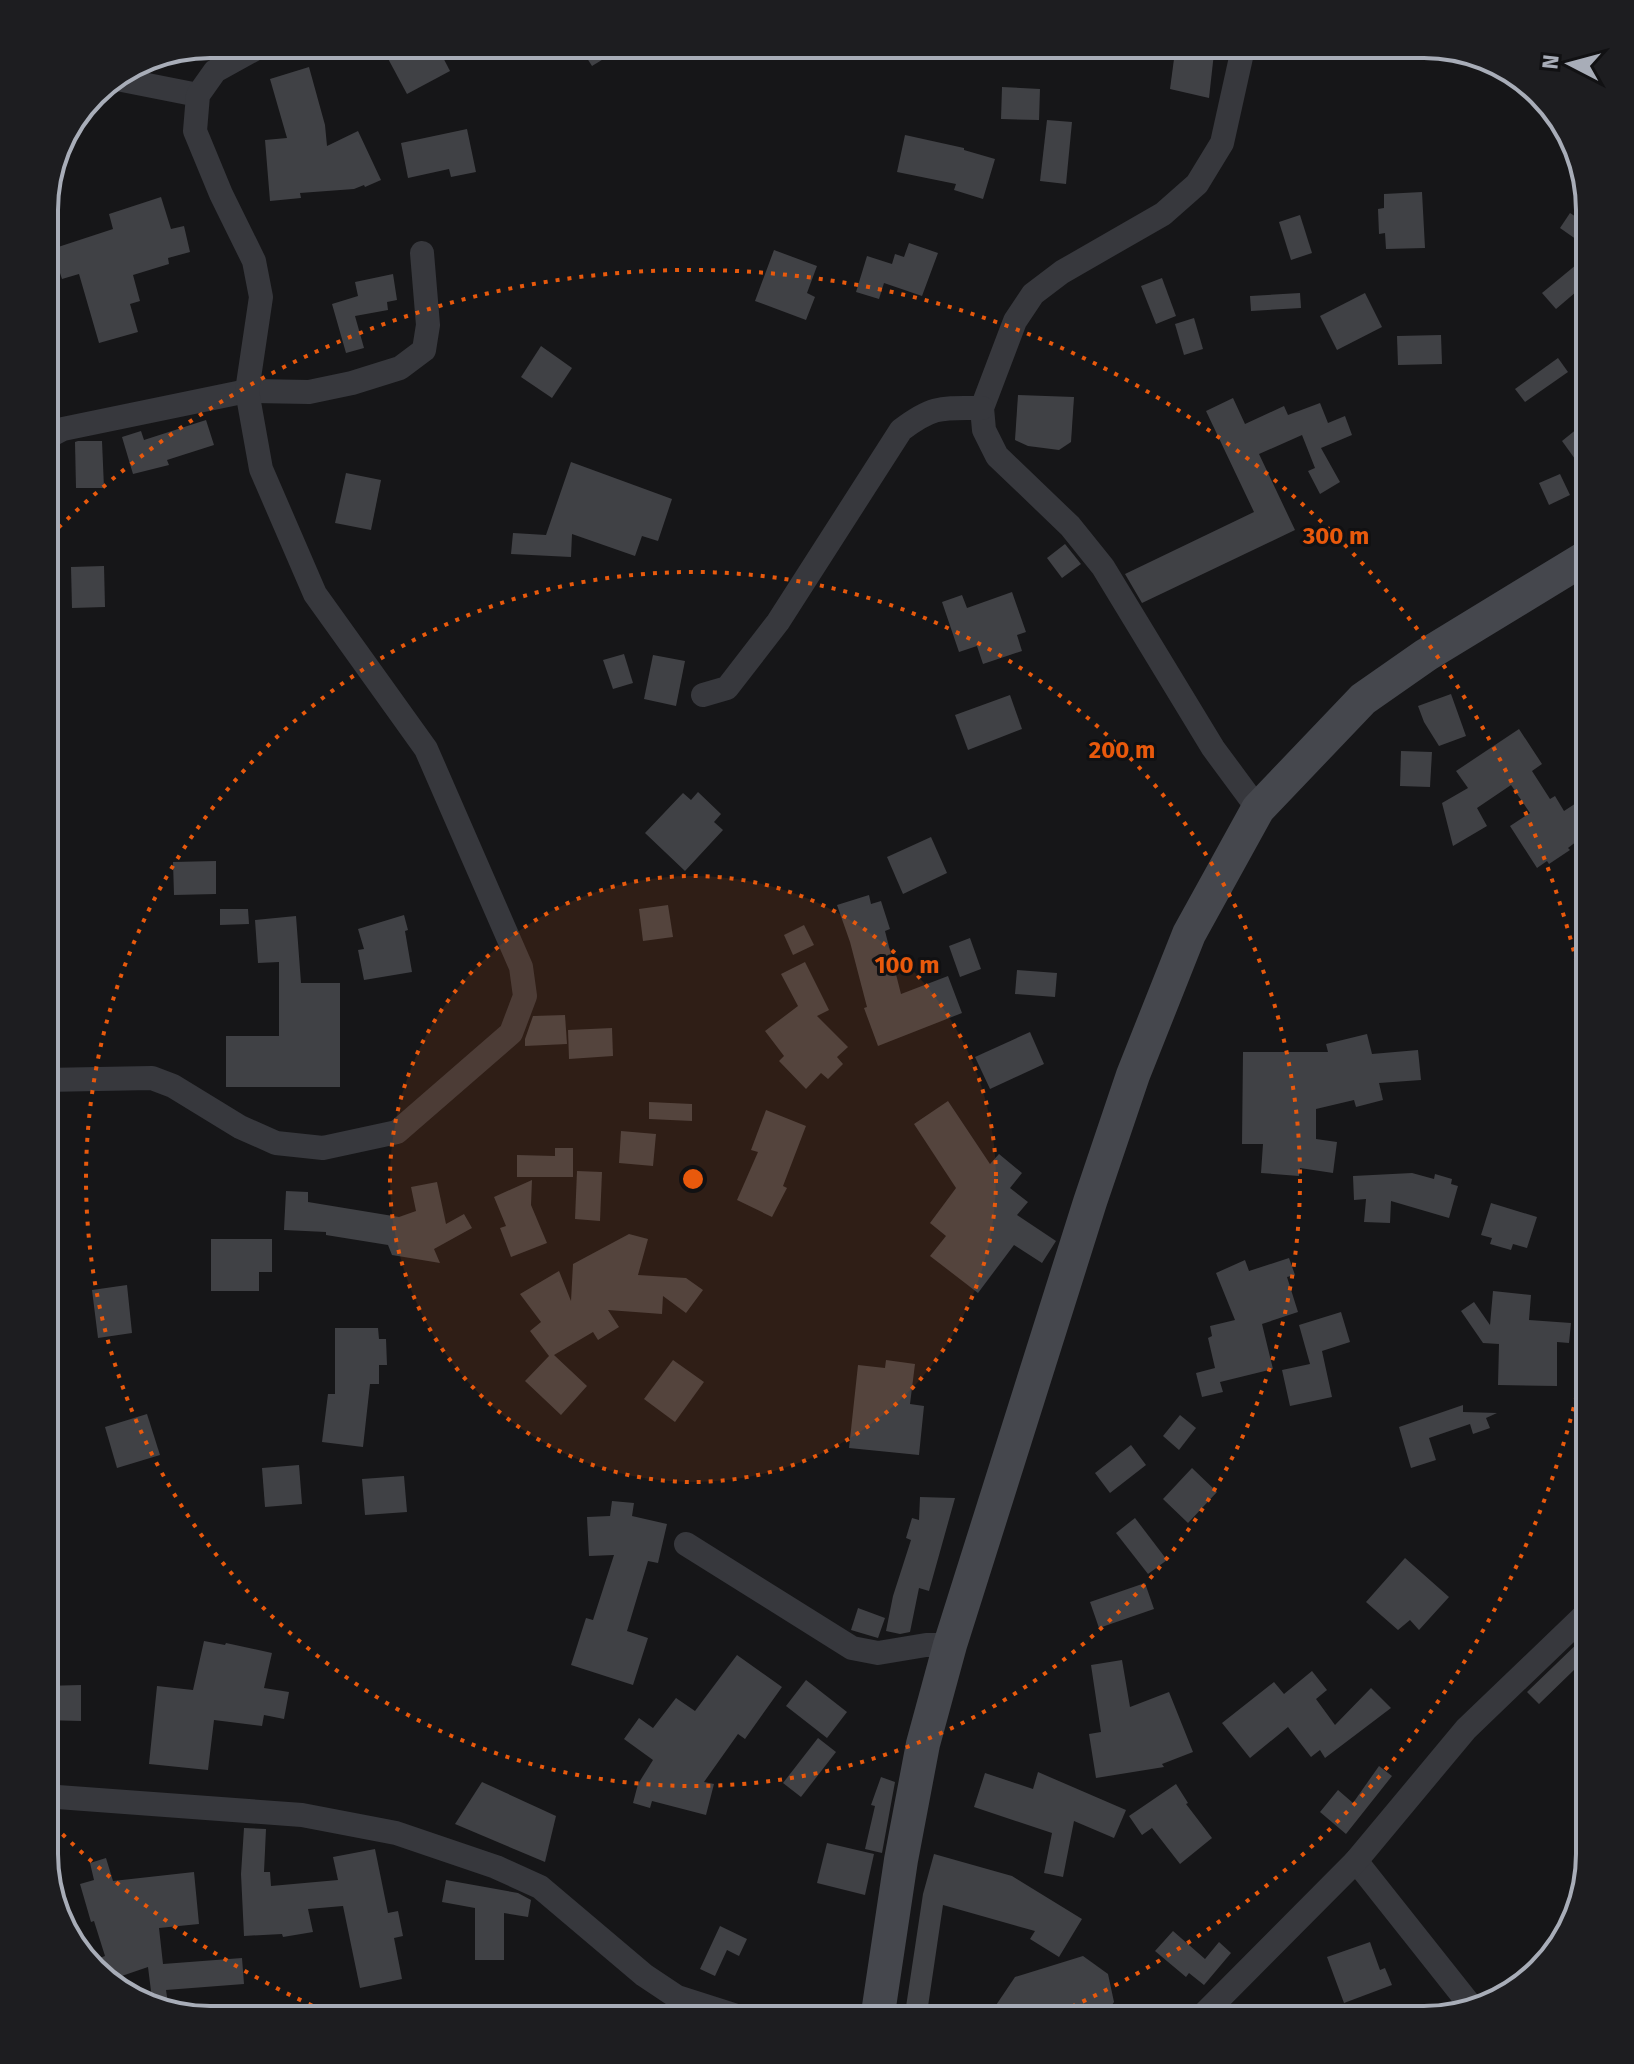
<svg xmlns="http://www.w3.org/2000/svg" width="1634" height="2064" font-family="'Fira Sans',sans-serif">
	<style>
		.building { fill: #404145 }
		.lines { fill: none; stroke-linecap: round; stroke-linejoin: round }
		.street { stroke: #37383d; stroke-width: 24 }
		.secondary { stroke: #45474d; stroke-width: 34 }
		.ring { fill: none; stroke: #e8590c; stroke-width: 4; stroke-dasharray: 4 8 }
		.rim { fill: none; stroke: #a8adb8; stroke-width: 4 }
		.centre { fill: #e8590c; stroke: #111113; stroke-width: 4 }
		.ring-label { font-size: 24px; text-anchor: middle; font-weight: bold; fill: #e8590c; stroke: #111113; stroke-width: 6; stroke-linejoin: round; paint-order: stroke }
	</style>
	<rect width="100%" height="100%" fill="#161618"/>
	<g class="building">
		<path d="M402 44H436L450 71 407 94 385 53Z"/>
		<path d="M578 44H628L592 66Z"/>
		<path d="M1176 44H1215L1209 98 1170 89Z"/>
		<path d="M309 67 325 125 327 146 358 131 381 180 365 187 364 185 354 189 300 193 301 198 270 201 265 140 287 138 270 79Z"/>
		<path d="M1002 87 1040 89 1039 120 1001 119Z"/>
		<path d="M1047 120 1072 122 1066 184 1040 181Z"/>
		<path d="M467 129 476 172 451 177 449 169 408 178 401 143Z"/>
		<path d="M905 135 964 148V150L995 159 983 199 954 190 956 184 897 172Z"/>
		<path d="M1422 192 1425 248 1386 249 1385 233 1379 234 1378 209 1384 208V194Z"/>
		<path d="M161 197 171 229 184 226 190 252 168 258 169 264 133 275 140 301 130 304 138 332 99 343 79 274 62 279 52 249 113 229 109 214Z"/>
		<path d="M1570 213 1590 226V249L1560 228Z"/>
		<path d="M1300 215 1312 253 1291 260 1279 222Z"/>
		<path d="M909 243 938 253 922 296 884 283 879 299 856 292 867 256 892 264 895 254 904 257Z"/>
		<path d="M774 250 817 266 807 293 815 297 806 320 755 301Z"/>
		<path d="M1582 260 1590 269V280L1556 309 1542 293Z"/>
		<path d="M393 274 397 300 387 302 388 310 355 316 364 348 346 353 332 304 358 296 355 282Z"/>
		<path d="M1162 278 1176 316 1156 324 1141 286Z"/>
		<path d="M1300 293 1301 308 1251 311 1250 296Z"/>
		<path d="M1365 293 1382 327 1337 350 1320 316Z"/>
		<path d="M1194 318 1203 349 1184 355 1175 324Z"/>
		<path d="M1441 335 1442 364 1398 365 1397 336Z"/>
		<path d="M541 346 572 368 552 398 521 377Z"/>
		<path d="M1558 358 1568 372 1525 402 1515 389Z"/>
		<path d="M1018 395 1074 397 1071 442 1059 450 1028 446 1015 440Z"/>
		<path d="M1233 398 1245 424 1284 406 1288 415 1320 403 1328 423 1345 416 1352 435 1321 448 1340 482 1320 494 1308 471 1315 468 1302 435 1259 454 1295 530 1142 603 1125 574 1254 512 1206 411Z"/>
		<path d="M206 420 214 445 167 460 169 465 133 474 122 437 141 431 144 440Z"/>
		<path d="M1583 424 1590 434V447L1575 459 1562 441Z"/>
		<path d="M78 441H102L104 488H76L75 442Z"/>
		<path d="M571 462 672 499 658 541 642 536 635 556 572 534 571 557 511 554 513 533 546 535Z"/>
		<path d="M346 473 381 480 371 530 335 523Z"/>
		<path d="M1560 474 1570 495 1549 505 1539 483Z"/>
		<path d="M1065 544 1081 564 1062 578 1047 558Z"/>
		<path d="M104 566 105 607 72 608 71 567Z"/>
		<path d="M1012 592 1026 632 1017 635 1022 651 983 664 977 646 959 652 942 602 962 595 967 608Z"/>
		<path d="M624 654 633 683 613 689 603 660Z"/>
		<path d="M653 655 685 661 676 706 644 699Z"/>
		<path d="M1451 694 1466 736 1439 746 1424 722 1418 706Z"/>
		<path d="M1010 695 1022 729 968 750 955 715Z"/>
		<path d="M1519 729 1542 764 1532 771 1550 799 1555 796 1564 811 1590 794V831L1568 848 1570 850 1549 864 1547 861 1537 868 1510 826 1530 813 1511 785 1477 808 1487 826 1453 846 1442 803 1468 788 1456 771Z"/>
		<path d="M1401 751 1432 752 1430 787 1400 786Z"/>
		<path d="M698 792 721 814 714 822 723 830 685 871 645 833 683 793 691 800Z"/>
		<path d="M931 837 947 873 903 894 887 857Z"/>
		<path d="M216 861V894L174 895 173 862Z"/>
		<path d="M869 895 871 904 881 901 890 929 885 931 901 994 948 976 962 1013 878 1046 864 1008 867 1007 850 942 837 905Z"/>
		<path d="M668 905 673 937 643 941 639 909Z"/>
		<path d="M220 909H248L249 924 220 925Z"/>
		<path d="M404 915 408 930 405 931 412 972 364 980 358 950 364 949 358 929Z"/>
		<path d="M296 916 301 983H340V1087H226V1036H279V962L258 963 255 920Z"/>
		<path d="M804 925 814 945 793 955 784 935Z"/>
		<path d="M970 938 981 969 960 977 949 946Z"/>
		<path d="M805 962 829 1010 817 1016 848 1047 837 1057 843 1064 828 1079 821 1073 806 1089 779 1061 784 1056 765 1031 798 1006 781 974Z"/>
		<path d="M1017 970 1057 973 1055 997 1015 994Z"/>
		<path d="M565 1015 567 1044 525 1046V1039L533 1016Z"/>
		<path d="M612 1028 613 1056 569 1059 568 1030Z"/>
		<path d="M1030 1032 1044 1064 990 1089 975 1057Z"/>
		<path d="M1367 1034 1372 1054 1418 1050 1421 1080 1379 1083 1383 1100 1356 1107 1354 1100 1316 1109V1139L1337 1142 1333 1173 1300 1168 1299 1176 1261 1173 1263 1144H1242L1243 1052H1328L1326 1044Z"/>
		<path d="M948 1101 990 1164 999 1154 1022 1173 1010 1188 1028 1202 1017 1215 1056 1241 1042 1263 1014 1245 978 1293 930 1256 946 1236 930 1223 956 1188 914 1124Z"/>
		<path d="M649 1102 692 1104V1121L649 1119Z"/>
		<path d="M766 1110 806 1126 783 1186 787 1188 772 1217 737 1200 758 1152 751 1150Z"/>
		<path d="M621 1131 656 1134 653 1166 619 1163Z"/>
		<path d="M555 1148H573V1177H517V1155L555 1156Z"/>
		<path d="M577 1171 602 1172 600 1221 575 1219Z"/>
		<path d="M1412 1173 1434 1179 1435 1174 1452 1179 1451 1184 1458 1186 1449 1218 1391 1201 1390 1223 1364 1222 1366 1199 1354 1200 1353 1176Z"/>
		<path d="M532 1180 531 1205 547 1243 511 1257 500 1228 506 1226 494 1197Z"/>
		<path d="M437 1182 446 1224 464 1214 472 1228 434 1249 440 1263 392 1255 388 1245 326 1235V1232L284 1230 286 1191 308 1192V1202L399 1217 416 1211 411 1187Z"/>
		<path d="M1491 1203 1537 1217 1527 1248 1513 1244 1511 1250 1490 1244 1492 1238 1481 1235Z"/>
		<path d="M629 1234 648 1239 638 1275 686 1278 703 1290 686 1313 663 1296 662 1314 608 1310 619 1327 598 1340 593 1332 554 1355 587 1386 561 1415 525 1381 549 1356 530 1331 541 1322 520 1294 559 1271 571 1301 573 1264Z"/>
		<path d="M211 1239H272V1272H259V1291H211Z"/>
		<path d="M1289 1258 1295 1275 1287 1277 1298 1312 1262 1324 1273 1369 1220 1382 1223 1392 1202 1397 1196 1373 1215 1368 1208 1338 1212 1336 1210 1326 1235 1320 1216 1273 1245 1260 1249 1271Z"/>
		<path d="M127 1285 132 1333 98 1338 92 1290Z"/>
		<path d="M1493 1291 1531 1295 1529 1320 1571 1323 1569 1343 1557 1342V1386L1498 1385 1499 1344 1483 1343 1461 1311 1474 1302 1490 1325Z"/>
		<path d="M1341 1312 1350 1342 1322 1351 1332 1397 1290 1406 1282 1370 1310 1364 1299 1325Z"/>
		<path d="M335 1328H378L379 1339H386L387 1365H379V1384H370L363 1447 322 1442 328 1394H335Z"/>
		<path d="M673 1360 704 1382 675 1422 644 1399Z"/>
		<path d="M886 1360 915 1364 910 1404 924 1406 919 1455 849 1448 858 1365 885 1368Z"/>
		<path d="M1463 1405V1412L1497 1413 1486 1418 1490 1428 1473 1434 1470 1424 1429 1438 1436 1460 1411 1468 1399 1427Z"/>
		<path d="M147 1414 160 1455 117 1468 105 1427Z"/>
		<path d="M1180 1415 1196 1428 1179 1450 1163 1436Z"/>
		<path d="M1131 1445 1146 1465 1110 1493 1095 1473Z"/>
		<path d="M299 1465 302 1504 265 1507 262 1468Z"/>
		<path d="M1192 1468 1217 1492 1188 1523 1163 1499Z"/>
		<path d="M404 1476 407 1512 365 1515 362 1479Z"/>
		<path d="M920 1497 955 1498 929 1591 919 1588 910 1632 900 1634 886 1631 893 1596 911 1540 906 1538 912 1518 919 1520Z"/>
		<path d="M612 1501 634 1503 632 1516 667 1524 658 1563 648 1561 627 1631 648 1638 633 1685 571 1665 586 1618 593 1620 614 1555 589 1556 587 1517 610 1516Z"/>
		<path d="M1135 1518 1167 1560 1148 1574 1116 1533Z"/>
		<path d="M1405 1558 1449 1597 1419 1630 1410 1620 1398 1630 1366 1602Z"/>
		<path d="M1145 1583 1154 1609 1099 1628 1090 1602Z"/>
		<path d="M858 1608 885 1618 878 1638 851 1630Z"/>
		<path d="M1583 1638 1590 1645V1685L1575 1669 1539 1704 1527 1692Z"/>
		<path d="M204 1641 225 1645 226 1643 272 1653 264 1688 289 1692 284 1719 264 1715 262 1726 214 1720 208 1770 149 1764 157 1686 193 1690Z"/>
		<path d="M737 1655 782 1687 745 1739 738 1734 704 1782 714 1784 706 1815 652 1801 650 1808 633 1803 638 1784 653 1760 624 1739 639 1718 653 1728 676 1698 695 1711Z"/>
		<path d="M1122 1660 1130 1707 1169 1692 1193 1752 1162 1764 1164 1767 1096 1778 1089 1734 1101 1732 1091 1665Z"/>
		<path d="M1312 1671 1327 1690 1316 1699 1335 1725 1371 1688 1391 1708 1325 1758 1320 1750 1311 1757 1288 1727 1250 1758 1222 1723 1274 1682 1284 1694Z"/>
		<path d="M806 1680 847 1712 827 1738 786 1706Z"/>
		<path d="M81 1685V1721L44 1720V1686Z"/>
		<path d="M818 1738 836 1752 801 1797 783 1783Z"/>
		<path d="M1379 1766 1392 1776 1346 1834 1320 1812 1338 1790 1353 1803Z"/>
		<path d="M1038 1772 1126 1810 1114 1838 1074 1821 1063 1877 1044 1873 1052 1833 974 1807 985 1773 1033 1789Z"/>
		<path d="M881 1777 895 1782 882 1853 865 1849 875 1806 871 1805Z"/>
		<path d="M482 1782 556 1816 545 1862 455 1824Z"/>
		<path d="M1176 1784 1188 1803 1186 1804 1212 1838 1180 1864 1152 1828 1142 1835 1129 1816Z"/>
		<path d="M244 1828 266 1829 264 1872H270L271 1886 338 1880 333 1857 375 1849 388 1913 398 1911 403 1936 394 1938 402 1979 360 1988 343 1906 308 1909 313 1932 283 1937 282 1934 244 1936 241 1874Z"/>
		<path d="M827 1843 874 1854 865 1895 817 1883Z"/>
		<path d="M934 1854 1012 1876 1082 1919 1059 1957 1030 1939 1035 1931 943 1905 926 2020H904L923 1894Z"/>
		<path d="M106 1858 113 1881 194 1872 199 1924 159 1928 163 1964 242 1958 244 1984 166 1990 169 2010 153 2007 148 1967 110 1980 89 1962 105 1956 94 1921 91 1922 80 1884 94 1880 90 1863Z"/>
		<path d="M446 1880 518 1893 531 1900 528 1917 504 1913V1960H475V1908L442 1902Z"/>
		<path d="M720 1926 747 1939 739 1956 727 1950 715 1976 700 1969Z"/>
		<path d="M1173 1931 1205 1959 1219 1942 1231 1953 1204 1985 1189 1973 1186 1977 1155 1951Z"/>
		<path d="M1370 1942 1380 1970 1385 1968 1392 1985 1344 2003 1327 1957Z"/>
		<path d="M1083 1956 1108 1974 1114 2002 1102 2020H986L1015 1977Z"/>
	</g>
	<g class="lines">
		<g class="street">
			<path d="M1244 44 1222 143 1197 184 1163 214 1062 272 1033 294 1015 321 982 408 984 430 997 456 1070 526 1103 567 1213 748 1258 809"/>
			<path d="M112 78 198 95"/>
			<path d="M44 439 63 429 247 391 309 392 352 383 400 368 424 350 428 325 422 253"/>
			<path d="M703 695 727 688 778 622 901 430C934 405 942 408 982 408"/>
			<path d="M44 1080 152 1078 173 1086 240 1127 276 1143 323 1148 397 1132 511 1033 525 996 521 967 426 749 315 594 261 469 247 391 261 297 254 261 221 194 195 131 198 95 215 71 264 44"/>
			<path d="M686 1544 852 1648 878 1653 926 1645H950"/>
			<path d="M44 1796 302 1815 396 1833 496 1867 540 1887 644 1975 677 1997 749 2020"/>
			<path d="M1356 1861 1471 2006"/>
			<path d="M1198 2020 1356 1861 1466 1729 1590 1610"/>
		</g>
		<path class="secondary" d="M877 2020 901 1860 923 1744 950 1645 1090 1202 1133 1075 1189 934 1258 809 1363 699 1426 655 1590 555"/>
	</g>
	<circle cx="693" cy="1179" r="303" fill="#e8590c" fill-opacity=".12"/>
	<g class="ring">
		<circle cx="693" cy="1179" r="303"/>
		<circle cx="693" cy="1179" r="607"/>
		<path d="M1589 1337A910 910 0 0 1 1041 2020M345 2020A910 910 0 0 1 50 1822M50 536A910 910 0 0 1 1589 1021"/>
	</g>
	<path d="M0 0H1634V2064H0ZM210 58H1424A152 152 0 0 1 1576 210V1854A152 152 0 0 1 1424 2006H210A152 152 0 0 1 58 1854V210A152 152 0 0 1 210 58Z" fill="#1d1d20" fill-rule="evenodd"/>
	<path class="rim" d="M210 58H1424A152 152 0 0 1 1576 210V1854A152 152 0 0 1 1424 2006H210A152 152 0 0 1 58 1854V210A152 152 0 0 1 210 58Z"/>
	<circle cx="693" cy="1179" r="12" class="centre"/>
	<g class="ring-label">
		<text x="1336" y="544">300 m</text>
		<text x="1122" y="758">200 m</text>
		<text x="907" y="973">100 m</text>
	</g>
	<g transform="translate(1570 64) rotate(276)" stroke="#111113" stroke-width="6" paint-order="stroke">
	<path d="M0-6L14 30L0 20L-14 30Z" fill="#a8adb8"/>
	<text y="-12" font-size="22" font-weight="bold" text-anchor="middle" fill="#a8adb8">N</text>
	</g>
</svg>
